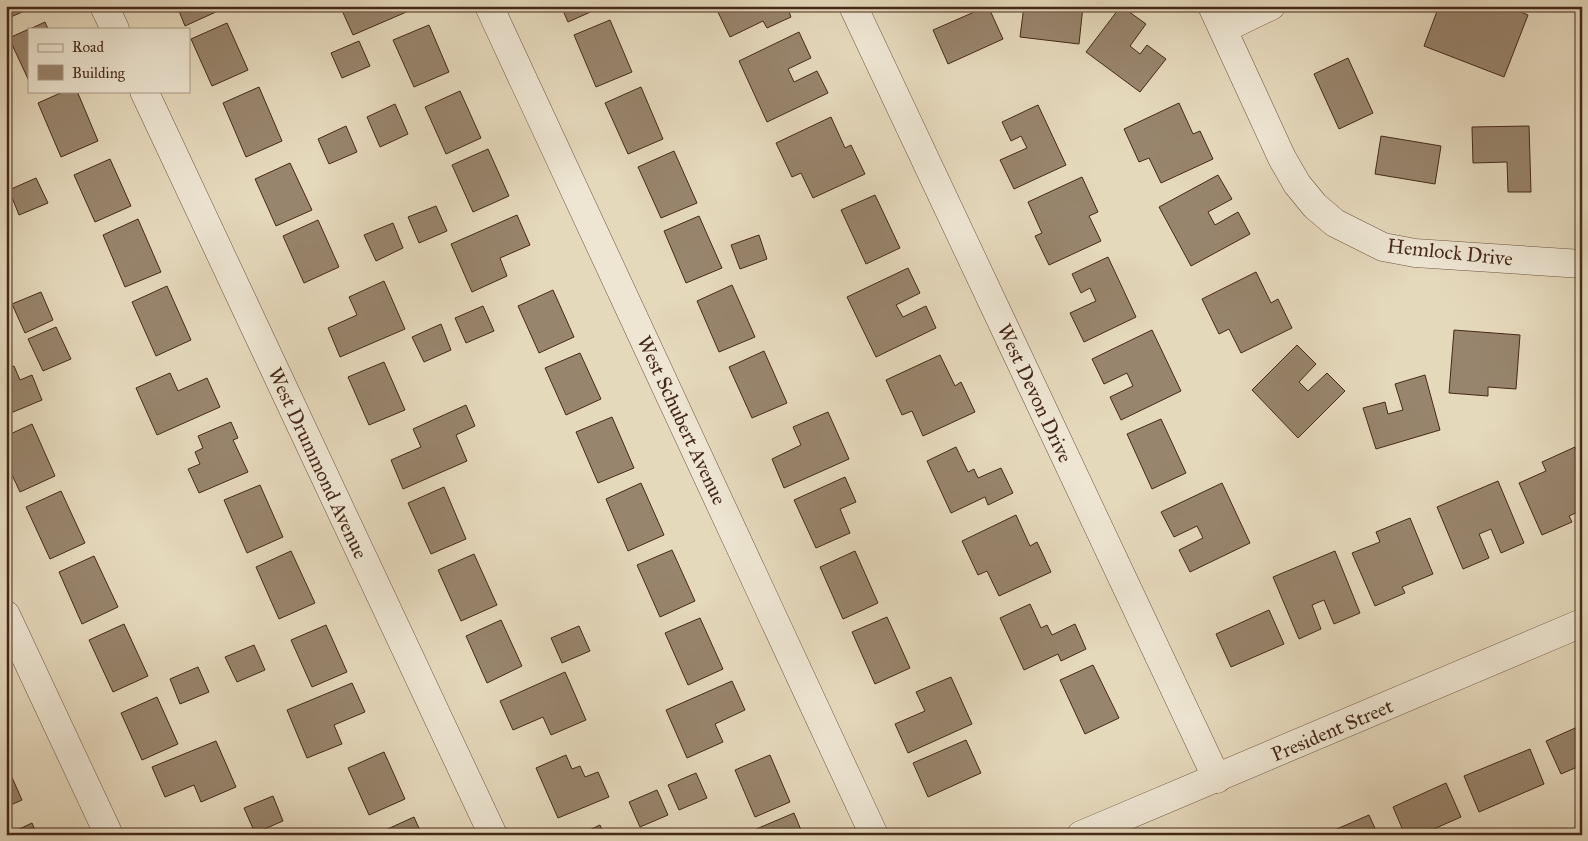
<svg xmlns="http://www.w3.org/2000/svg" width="1588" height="841" font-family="'IM FELL Great Primer',serif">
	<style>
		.building { fill: #98856d; stroke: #452918 }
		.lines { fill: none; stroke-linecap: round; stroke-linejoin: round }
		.street-casing { stroke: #6d5541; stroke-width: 29 }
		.street { stroke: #eee6d3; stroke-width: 28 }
		.labels { text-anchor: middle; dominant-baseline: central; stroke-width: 4.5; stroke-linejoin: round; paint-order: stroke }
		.street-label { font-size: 20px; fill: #452918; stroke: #eee6d3 }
	</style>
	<rect width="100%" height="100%" fill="#e5d9bc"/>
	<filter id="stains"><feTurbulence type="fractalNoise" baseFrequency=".004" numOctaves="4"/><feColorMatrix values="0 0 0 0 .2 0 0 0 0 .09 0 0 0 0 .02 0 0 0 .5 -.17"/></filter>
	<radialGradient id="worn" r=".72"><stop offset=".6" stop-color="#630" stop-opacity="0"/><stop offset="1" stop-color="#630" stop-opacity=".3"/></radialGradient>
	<g class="building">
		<path d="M6 6H36L6 19Z"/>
		<path d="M177 6H229L185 26Z"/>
		<path d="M340 6H418V7L353 35Z"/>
		<path d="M561 6H604L568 22Z"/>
		<path d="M715 6H787L791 17 767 28 763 21 730 37Z"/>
		<path d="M988 6 1003 39 948 64 933 30Z"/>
		<path d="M1024 6H1083L1079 44 1020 37Z"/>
		<path d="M1121 6 1146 24 1130 46 1140 54 1147 45 1166 59 1140 92 1086 52Z"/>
		<path d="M1439 6H1506L1528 15 1504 77 1424 46Z"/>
		<path d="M610 20 632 72 596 87 574 35Z"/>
		<path d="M45 22 48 29H30Z"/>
		<path d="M227 23 248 70 212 86 191 39Z"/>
		<path d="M429 25 449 72 414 87 393 40Z"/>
		<path d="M29 29V81L9 38Z"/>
		<path d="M799 32 811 58 788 69 794 82 817 71 828 93 767 122 739 61Z"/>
		<path d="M359 41 370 66 342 78 331 53Z"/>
		<path d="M1348 58 1373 113 1339 129 1314 74Z"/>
		<path d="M259 87 282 141 246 157 223 103Z"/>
		<path d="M641 87 663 139 628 154 605 103Z"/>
		<path d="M65 91H77L98 141 61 157 38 103Z"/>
		<path d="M460 91 481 138 446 154 425 107Z"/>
		<path d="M1179 103 1193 134 1200 131 1213 159 1161 183 1149 158 1139 162 1124 129Z"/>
		<path d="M395 104 408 134 380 147 367 117Z"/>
		<path d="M1038 105 1066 165 1014 189 1000 160 1027 148 1021 136 1011 141 1002 122Z"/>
		<path d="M831 117 845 148 851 145 865 174 813 198 801 173 792 177 776 143Z"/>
		<path d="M346 126 357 152 329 164 318 139Z"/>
		<path d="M1529 126 1531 192H1508L1507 162 1473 163 1472 127Z"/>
		<path d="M1381 136 1441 146 1435 184 1375 174Z"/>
		<path d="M488 149 509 196 473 212 452 165Z"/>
		<path d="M674 151 697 203 661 218 638 167Z"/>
		<path d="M110 159 131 206 95 222 74 175Z"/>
		<path d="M290 163 312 210 276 226 255 179Z"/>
		<path d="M1218 175 1232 199 1208 212 1215 225 1238 212 1250 234 1191 266 1159 207Z"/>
		<path d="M1082 177 1098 212 1089 216 1101 241 1049 265 1035 236 1042 233 1028 202Z"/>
		<path d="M36 178 48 203 19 215 9 190Z"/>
		<path d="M875 195 900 248 866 264 841 210Z"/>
		<path d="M436 206 447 231 419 243 408 217Z"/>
		<path d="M517 215 530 245 500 258 507 276 472 292 451 244Z"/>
		<path d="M699 216 722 268 686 283 664 231Z"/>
		<path d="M138 219 161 272 125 287 103 235Z"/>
		<path d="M318 220 339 267 304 283 283 236Z"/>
		<path d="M393 223 403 248 376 261 364 235Z"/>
		<path d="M759 235 767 259 740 269 731 245Z"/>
		<path d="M1108 257 1136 317 1084 342 1070 313 1096 301 1090 288 1081 293 1072 274Z"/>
		<path d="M908 268 920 293 896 305 903 317 926 306 936 328 876 357 847 297Z"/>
		<path d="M1256 272 1271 303 1278 299 1292 328 1241 353 1229 329 1219 334 1202 299Z"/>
		<path d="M384 281 405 329 340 357 328 328 357 315 349 297Z"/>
		<path d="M732 285 755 337 719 352 697 301Z"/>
		<path d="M167 286 191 340 156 356 132 302Z"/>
		<path d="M553 290 574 337 539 353 518 306Z"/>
		<path d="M41 292 53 320 25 333 12 304Z"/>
		<path d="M483 306 494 331 466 343 455 318Z"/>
		<path d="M441 324 451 350 424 362 412 337Z"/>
		<path d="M56 327 71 359 43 371 28 339Z"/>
		<path d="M1152 330 1181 391 1121 420 1110 397 1133 386 1127 373 1104 384 1092 359Z"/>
		<path d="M1454 330 1520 335 1516 389 1488 387V396L1449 393Z"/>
		<path d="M1297 345 1316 364 1299 382 1308 391 1327 373 1345 391 1298 438 1252 390Z"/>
		<path d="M764 351 787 403 752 418 729 367Z"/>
		<path d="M580 353 601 399 566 415 545 368Z"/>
		<path d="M940 355 955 386 961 382 975 412 923 436 912 411 902 415 886 380Z"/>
		<path d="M384 362 405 410 369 425 348 377Z"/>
		<path d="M14 366 20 380 32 375 42 400 6 415V369Z"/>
		<path d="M170 373 178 391 207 378 220 407 157 435 136 388Z"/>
		<path d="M1425 375 1440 430 1376 449 1363 408 1385 402 1388 414 1403 410 1395 384Z"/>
		<path d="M466 405 475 426 456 435 467 461 403 489 391 460 421 447 413 429Z"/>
		<path d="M828 412 849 459 784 488 772 459 801 445 793 427Z"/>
		<path d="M612 417 634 468 598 483 576 432Z"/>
		<path d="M1161 419 1186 473 1152 489 1127 434Z"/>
		<path d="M231 422 238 438 233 440 248 472 199 493 188 469 200 464 195 452 203 448 198 436Z"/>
		<path d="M32 424 55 476 20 492 6 462V436Z"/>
		<path d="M956 447 968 472 974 469 978 478 1001 468 1013 493 988 505 985 497 951 513 927 461Z"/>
		<path d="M1575 447 1582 462V510L1569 516 1572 522 1542 535 1519 483 1546 471 1542 462Z"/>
		<path d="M845 477 856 502 840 509 850 533 816 548 794 500Z"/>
		<path d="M1498 481 1524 543 1501 553 1491 529 1479 534 1489 558 1463 569 1437 507Z"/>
		<path d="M641 483 664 535 628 551 606 499Z"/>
		<path d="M1222 483 1250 543 1190 572 1179 550 1203 538 1197 526 1174 537 1161 512Z"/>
		<path d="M260 485 283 537 247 553 224 500Z"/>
		<path d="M444 487 466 539 431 554 408 503Z"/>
		<path d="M61 491 85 543 50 559 26 507Z"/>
		<path d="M1016 515 1030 546 1037 542 1051 572 999 596 987 571 978 575 962 541Z"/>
		<path d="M1410 518 1433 574 1402 587 1405 593 1375 606 1352 553 1380 542 1376 532Z"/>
		<path d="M672 550 695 601 660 617 637 565Z"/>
		<path d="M291 551 315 603 279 619 256 567Z"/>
		<path d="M855 551 878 603 843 619 820 567Z"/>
		<path d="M1335 551 1360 613 1334 624 1324 600 1312 605 1321 629 1299 639 1273 577Z"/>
		<path d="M474 554 497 605 461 621 438 570Z"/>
		<path d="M94 556 118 607 82 624 59 572Z"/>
		<path d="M1030 604 1041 628 1047 625 1052 635 1075 624 1086 649 1061 661 1058 654 1024 670 1000 618Z"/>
		<path d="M1269 610 1284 644 1231 667 1216 634Z"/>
		<path d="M887 617 910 668 875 684 852 632Z"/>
		<path d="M700 618 723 669 688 685 665 633Z"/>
		<path d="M501 620 522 666 487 683 466 636Z"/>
		<path d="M124 624 148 676 113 692 89 640Z"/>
		<path d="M326 625 347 672 312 687 291 640Z"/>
		<path d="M579 626 590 651 562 663 551 638Z"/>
		<path d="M254 645 265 670 237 682 225 657Z"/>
		<path d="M1093 665 1119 718 1085 734 1060 680Z"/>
		<path d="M198 667 209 692 180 704 170 679Z"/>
		<path d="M565 672 586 720 551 735 543 717 513 730 500 701Z"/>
		<path d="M951 677 972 724 908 753 895 724 925 711 916 692Z"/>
		<path d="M732 681 745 710 715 724 723 742 687 758 666 710Z"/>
		<path d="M352 683 365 712 334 725 342 744 307 758 287 710Z"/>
		<path d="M157 697 178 744 142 760 121 713Z"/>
		<path d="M1582 725V765L1561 774 1546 741Z"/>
		<path d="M966 740 981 773 928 797 913 763Z"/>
		<path d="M216 741 236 787 201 802 194 785 165 797 152 767Z"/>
		<path d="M1530 749 1544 784 1479 812 1464 776Z"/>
		<path d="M384 752 405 799 369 815 348 768Z"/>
		<path d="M566 755 572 769 580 766 585 777 598 772 609 797 558 818 536 768Z"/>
		<path d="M770 755 790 802 755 817 735 770Z"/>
		<path d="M6 764 22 800 6 807Z"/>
		<path d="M696 773 707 798 679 810 668 785Z"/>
		<path d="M1446 783 1461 817 1420 835H1405L1393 807Z"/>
		<path d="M657 790 668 815 640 827 629 802Z"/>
		<path d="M273 796 283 821 255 833 244 808Z"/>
		<path d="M794 813 803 835H747V833Z"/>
		<path d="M1369 815 1378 835H1323Z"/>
		<path d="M414 817 422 835H382L381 832Z"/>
		<path d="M32 823 37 835H11V833Z"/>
		<path d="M600 825 604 835H579Z"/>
		<path d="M219 829 221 835H206Z"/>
	</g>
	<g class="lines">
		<defs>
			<g id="street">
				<path d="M104 6 115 29"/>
				<path d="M489 6 874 835"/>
				<path d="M853 6 1217 779"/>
				<path d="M1212 6 1282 158 1297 184 1315 206 1335 223 1383 247 1415 253 1582 264"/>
				<path d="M1223 29 1271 6"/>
				<path d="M144 91 493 835"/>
				<path d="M6 615 109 835"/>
				<path d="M1081 835 1582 623"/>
			</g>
		</defs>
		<use href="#street" class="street-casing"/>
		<use href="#street" class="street"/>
	</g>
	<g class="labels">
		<g class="street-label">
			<text transform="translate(1450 252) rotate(6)">Hemlock Drive</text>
			<text transform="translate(1035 393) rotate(65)">West Devon Drive</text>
			<text transform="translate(682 420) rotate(65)">West Schubert Avenue</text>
			<text transform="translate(318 463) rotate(65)">West Drummond Avenue</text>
			<text transform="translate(1332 730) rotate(-23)">President Street</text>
		</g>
	</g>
	<rect width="1588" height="841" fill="none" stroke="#e5d9bc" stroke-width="25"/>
	<rect x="8" y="8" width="1573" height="826" fill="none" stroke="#452918" stroke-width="2.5"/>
	<rect x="12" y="12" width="1563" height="816" fill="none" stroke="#452918"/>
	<rect x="28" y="28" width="162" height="65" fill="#eee6d3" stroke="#aa9a88"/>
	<rect x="38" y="44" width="25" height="8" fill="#eee6d3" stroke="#aa9a88"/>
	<text x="72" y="52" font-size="15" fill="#452918">Road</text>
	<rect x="38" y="65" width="25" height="15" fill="#98856d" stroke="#aa9a88"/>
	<text x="72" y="78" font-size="15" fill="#452918">Building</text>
	<rect width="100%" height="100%" filter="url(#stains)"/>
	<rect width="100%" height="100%" fill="url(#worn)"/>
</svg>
